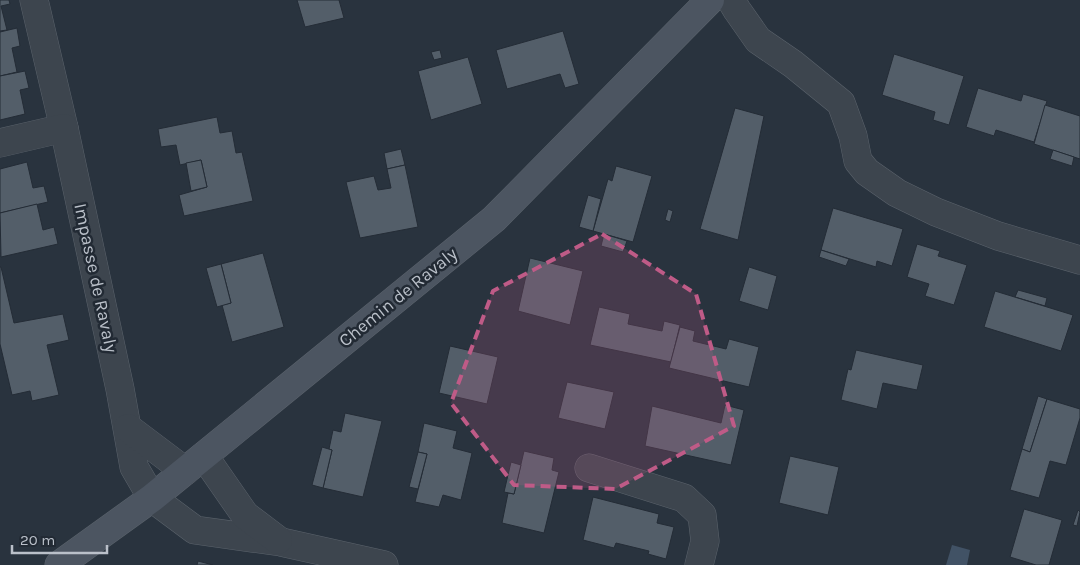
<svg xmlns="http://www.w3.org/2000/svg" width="1080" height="565" font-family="Karla,sans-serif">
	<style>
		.water { fill: #415265 }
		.building { fill: #535e69; stroke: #242c36 }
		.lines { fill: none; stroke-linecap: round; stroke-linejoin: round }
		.street-casing { stroke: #5b636c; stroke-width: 29 }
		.secondary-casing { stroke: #5b636c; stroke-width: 29 }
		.street { stroke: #3d454e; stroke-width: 28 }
		.secondary { stroke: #4c5561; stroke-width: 28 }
		.marked { fill: #bf5b87; fill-opacity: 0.2; stroke: #bf5b87; stroke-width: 4; stroke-dasharray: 10 6; stroke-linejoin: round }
		.labels { text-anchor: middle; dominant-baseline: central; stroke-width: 5; stroke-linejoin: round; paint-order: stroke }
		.street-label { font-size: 18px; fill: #bac0c9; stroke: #222a34 }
	</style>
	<rect width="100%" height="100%" fill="#29333e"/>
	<path class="water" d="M952 545 970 550 967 565H946Z"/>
	<g class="building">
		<path d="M0 0H9L10 4 1 6 7 30 0 31Z"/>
		<path d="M297 0H339L344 18 305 27Z"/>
		<path d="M17 28 20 46 12 48 17 72 0 76V32Z"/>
		<path d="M563 31 579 84 565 88 560 74 507 89 496 50Z"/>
		<path d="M440 50 442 58 434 60 431 52Z"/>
		<path d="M894 54 964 76 949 125 933 120 935 112 882 95Z"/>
		<path d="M468 57 482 104 431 120 418 71Z"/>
		<path d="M25 71 29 88 20 90 25 114 0 120V76Z"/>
		<path d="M978 88 1021 101 1023 94 1047 101 1034 142 996 130 994 136 966 127Z"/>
		<path d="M1045 105 1080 116V159L1034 144Z"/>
		<path d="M735 108 764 116 738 240 700 229Z"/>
		<path d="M217 117 220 133 232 131 236 153 242 152 253 201 184 216 179 195 207 187 201 160 180 165 176 145 161 147 158 129Z"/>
		<path d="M401 149 405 165 387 169 384 153Z"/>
		<path d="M1053 150 1074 157 1072 166 1050 159Z"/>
		<path d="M201 160 207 187 191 191 186 163Z"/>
		<path d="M27 162 33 188 44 186 48 202 0 213V169Z"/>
		<path d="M405 165 418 227 360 238 346 182 374 176 378 190 391 188 387 169Z"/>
		<path d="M616 166 652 176 633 242 593 231 608 179 612 181Z"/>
		<path d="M588 195 601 199 593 231 579 227Z"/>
		<path d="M37 204 43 230 54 227 58 244 1 257 0 213Z"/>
		<path d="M833 208 903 229 892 266 877 261 876 267 821 250Z"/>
		<path d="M668 209 673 211 670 222 665 220Z"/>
		<path d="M604 234 627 241 623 252 601 246Z"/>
		<path d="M917 244 940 251 938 256 967 265 954 305 925 296 929 284 907 277Z"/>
		<path d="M821 250 849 259 846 266 819 257Z"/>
		<path d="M263 253 284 327 232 342 222 305 231 303 221 264Z"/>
		<path d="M530 258 583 271 570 325 518 311Z"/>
		<path d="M221 264 231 303 217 307 206 268Z"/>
		<path d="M0 267H1L14 323 63 314 69 340 47 345 59 395 32 401 30 391 12 395 0 344Z"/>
		<path d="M749 267 777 276 768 310 739 301Z"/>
		<path d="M1018 290 1047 298 1045 306 1015 297Z"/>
		<path d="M995 291 1073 315 1061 351 984 327Z"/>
		<path d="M599 307 630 314 628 324 662 331 664 321 680 325 671 362 590 345Z"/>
		<path d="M680 327 695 331 693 341 726 349 729 339 759 347 749 387 669 368Z"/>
		<path d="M450 346 498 357 487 404 439 393Z"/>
		<path d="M856 350 923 365 917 390 883 383 877 409 841 400 848 369 851 370Z"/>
		<path d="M567 382 614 392 605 429 558 418Z"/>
		<path d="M1038 396 1047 399 1030 452 1022 449Z"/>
		<path d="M1047 399 1080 409V418L1066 465 1050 461 1039 498 1010 490 1022 449 1030 452Z"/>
		<path d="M725 405 744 410 731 465 645 446 652 406 721 423Z"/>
		<path d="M345 413 382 421 363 497 323 488 332 450 329 449 333 430 341 432Z"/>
		<path d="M424 423 457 431 453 448 472 453 461 500 443 495 439 507 415 502 427 454 418 452Z"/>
		<path d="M322 447 332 450 323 488 312 485Z"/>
		<path d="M524 451 554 458 552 470 559 472 544 533 502 523 508 493 514 494Z"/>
		<path d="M418 452 427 454 418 489 409 487Z"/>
		<path d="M790 456 839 467 828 515 779 503Z"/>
		<path d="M511 462 521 465 514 494 504 492Z"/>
		<path d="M593 497 659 514 657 523 674 527 666 559 648 554 649 551 616 543 614 548 583 540Z"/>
		<path d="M1024 509 1062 520 1049 565H1036L1010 557Z"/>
		<path d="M1078 510 1080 512 1077 526 1073 525Z"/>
		<path d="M198 561 213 565H197Z"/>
	</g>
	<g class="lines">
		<defs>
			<g id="street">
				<path d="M34 0 64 128"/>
				<path d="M731 0 737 10 758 40 793 64 841 103 853 136 858 161 867 172 897 193 936 212 998 236 1080 260"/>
				<path d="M0 143 64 128 120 389 134 467 152 498 195 530 281 542 384 565"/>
				<path d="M128 428 185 471"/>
				<path d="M204 456 245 515 278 540"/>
				<path d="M589 468 684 498 702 515 705 541 699 565"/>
			</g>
			<path id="secondary" d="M59 565 152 498 494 219 710 0"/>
		</defs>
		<use href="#street" class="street-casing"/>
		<use href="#secondary" class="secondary-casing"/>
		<use href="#street" class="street"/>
		<use href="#secondary" class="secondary"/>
	</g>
	<path class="marked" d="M602 234 696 294 734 426 615 489 514 485 451 403 493 291Z"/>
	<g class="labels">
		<g class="street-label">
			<text transform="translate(96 278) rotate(78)">Impasse de Ravaly</text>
			<text transform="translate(398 297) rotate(-39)">Chemin de Ravaly</text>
		</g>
	</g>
	<path d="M12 545v8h95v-8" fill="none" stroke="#bac0c9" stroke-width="2.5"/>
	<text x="20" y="545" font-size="15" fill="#bac0c9" stroke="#222a34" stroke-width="4" paint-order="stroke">20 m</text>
</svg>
